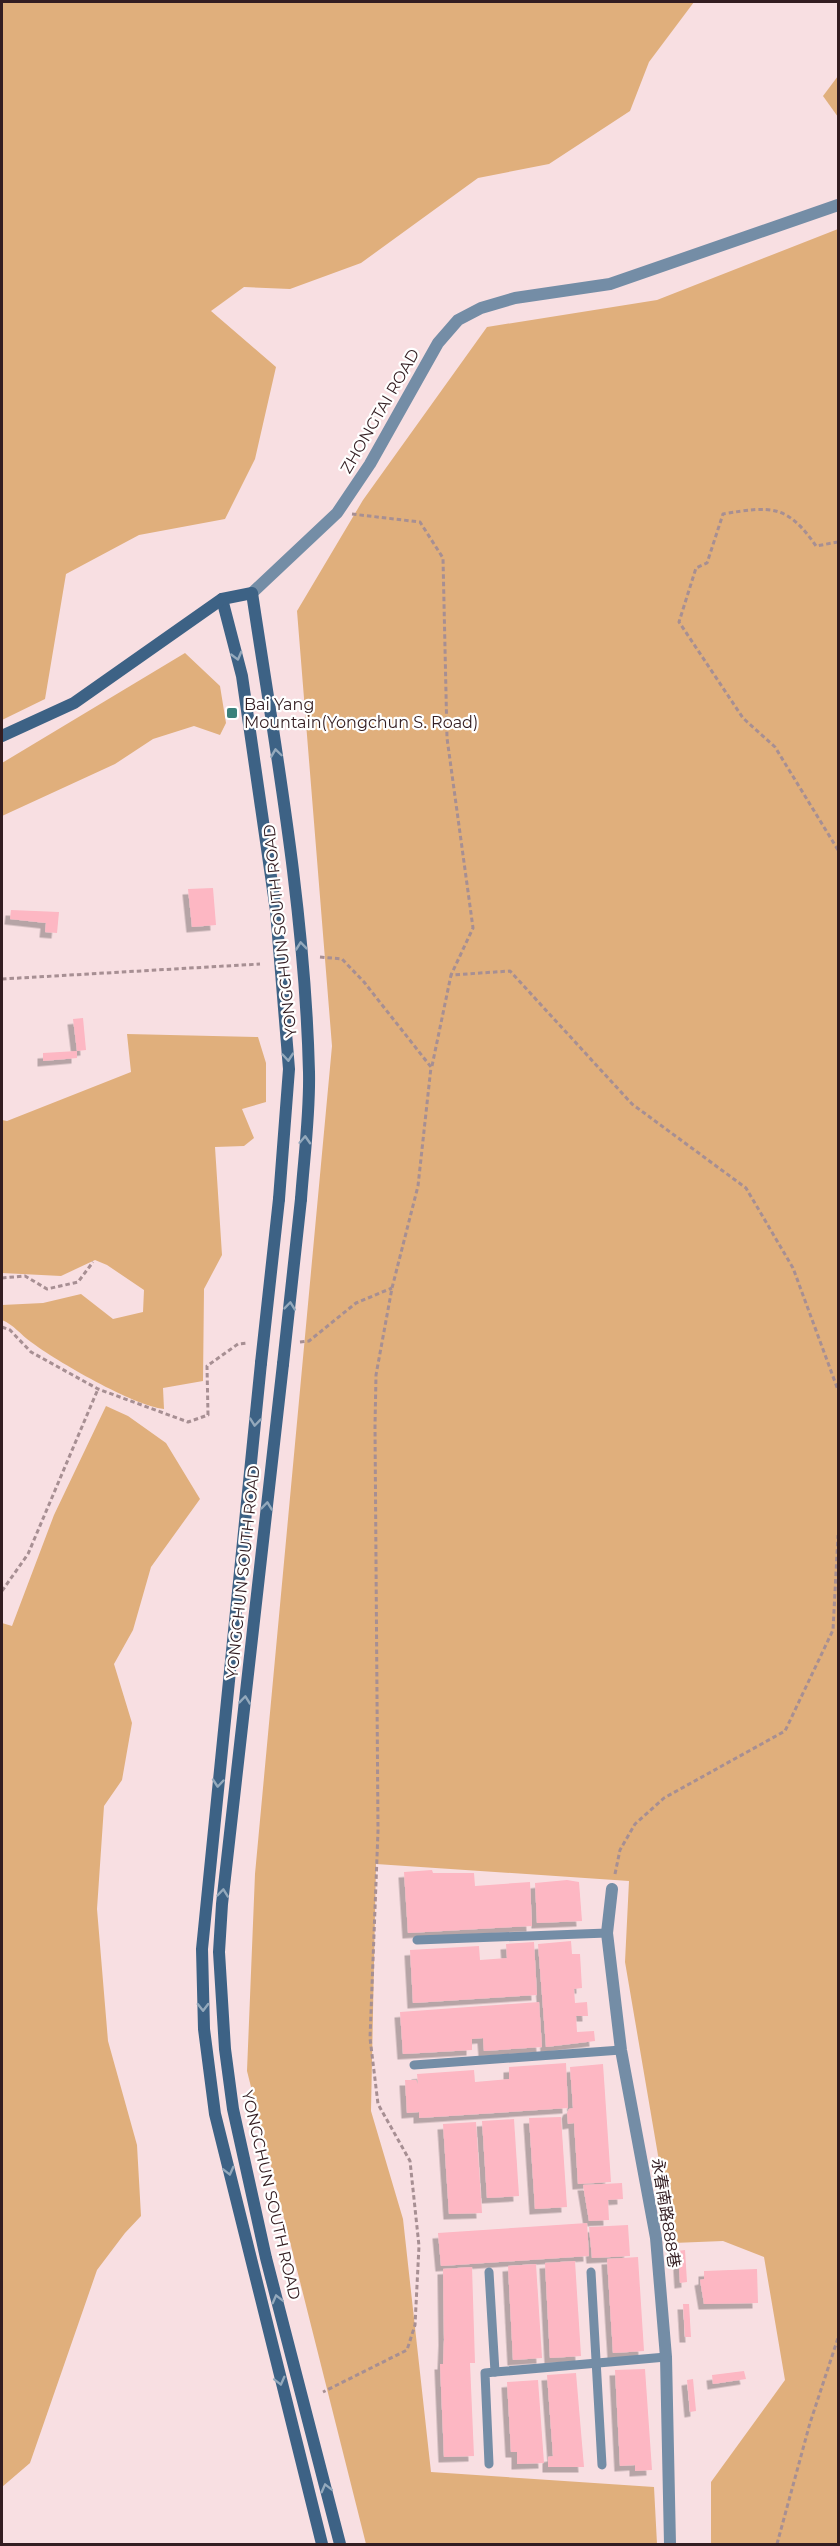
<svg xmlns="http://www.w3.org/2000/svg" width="840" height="2546" font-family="Montserrat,'Noto Sans TC',sans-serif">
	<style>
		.green { fill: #e0af7c }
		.building { fill: #fdb7c3; filter: url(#shadow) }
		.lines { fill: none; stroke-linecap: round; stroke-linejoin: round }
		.path { stroke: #a78f93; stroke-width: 3; stroke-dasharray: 4.5 3; stroke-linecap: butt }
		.lane { stroke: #748da6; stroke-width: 9 }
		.street { stroke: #748da6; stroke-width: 12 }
		.secondary { stroke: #3d6285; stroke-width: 12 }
		.secondary-bridge { stroke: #3d6285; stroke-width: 12 }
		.oneway { stroke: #94a9bc }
		.poi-dot { fill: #3a817b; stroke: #fff; stroke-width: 2 }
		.labels { text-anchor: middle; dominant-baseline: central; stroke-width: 4.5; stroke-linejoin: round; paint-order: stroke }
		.street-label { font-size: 16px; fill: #331d21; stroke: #fff }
		.poi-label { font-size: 16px; fill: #331d21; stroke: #fff; text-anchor: start }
	</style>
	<defs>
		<filter id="shadow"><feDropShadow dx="-5.5" dy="5.5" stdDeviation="0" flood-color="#0004"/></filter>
	</defs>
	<rect width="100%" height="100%" fill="#f8dfe2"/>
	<g class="green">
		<path d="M2 2H694L649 62 630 111 549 164 478 178 361 263 290 289 244 287 211 311 276 367 255 459 225 519 139 535 66 574 45 699 2 720Z"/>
		<path d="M838 76V117L823 96Z"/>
		<path d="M838 229V2544H711V2482L785 2380 764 2257 723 2241 673 2243 625 1962 629 1881 376 1864 371 2111 403 2219 431 2472 654 2487 657 2544H366L247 2071 255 1874 332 1046 297 611 363 500 487 327 657 300Z"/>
		<path d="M185 653 220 686 226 723 220 735 194 726 153 739 115 764 2 816V763Z"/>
		<path d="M127 1034 258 1037 266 1063V1102L242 1109 254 1138 244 1146 215 1147 222 1255 204 1289 203 1381 163 1388 164 1409C134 1406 56 1361 31 1342 20 1334 14 1325 2 1320V1305L43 1303 81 1294 113 1319 143 1312 144 1290 107 1265 95 1260 61 1276 2 1273V1120L7 1121 131 1072Z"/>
		<path d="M106 1406 128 1416 166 1443 200 1499 151 1567 133 1630 114 1664 132 1723 122 1780 104 1806 97 1909 108 2041 137 2145 141 2216 125 2233 97 2270 30 2463 2 2487V1623L12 1626 54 1515Z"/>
	</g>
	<g class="building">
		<path d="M213 888 216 925 192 927 188 889Z"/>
		<path d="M11 910 59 912 57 933 45 932 46 923 10 919Z"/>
		<path d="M83 1018 86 1050 77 1051 73 1019Z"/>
		<path d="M77 1051V1058L43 1061V1053Z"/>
		<path d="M432 1870 433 1873H474L475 1886 530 1882 532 1926 408 1933 404 1872Z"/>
		<path d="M567 1880 579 1882 582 1921 537 1923 535 1883Z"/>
		<path d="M571 1941 572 1954H580L582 1988 574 1989 575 2003 587 2002 588 2016H576L577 2032 594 2031 595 2041 546 2047 538 1944Z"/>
		<path d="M534 1942 537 1995 413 2003 410 1950 479 1946 480 1960 507 1958 506 1944Z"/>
		<path d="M539 2002 542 2047 484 2051 483 2038 472 2039V2050L403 2054 400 2012Z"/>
		<path d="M566 2063 568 2108 419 2118V2112L407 2113 405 2080H416L418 2084 417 2074 474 2070 475 2082 498 2080 509 2079V2067Z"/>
		<path d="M603 2064 611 2182 578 2184 574 2123 568 2124 567 2113 569 2109 573 2108 570 2067Z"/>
		<path d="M561 2117 567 2207 535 2209 529 2118Z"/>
		<path d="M514 2119 519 2196 487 2198 482 2121Z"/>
		<path d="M476 2122 482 2213 449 2214 443 2124Z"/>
		<path d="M622 2183 623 2199 608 2200 609 2220 589 2221 583 2185Z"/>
		<path d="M587 2223 589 2256 441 2266 438 2233Z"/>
		<path d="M628 2225 630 2256 592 2258 589 2227Z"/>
		<path d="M685 2250 687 2282 680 2283 678 2251Z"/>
		<path d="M638 2257 644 2351 613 2353 607 2259Z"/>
		<path d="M575 2261 581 2356 550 2358 545 2263Z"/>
		<path d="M536 2264 542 2358 513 2360 508 2266Z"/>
		<path d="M472 2267 475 2363H470L474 2456 444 2457 440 2364H443L444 2340 443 2269Z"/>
		<path d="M757 2269 758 2303 704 2304 700 2280 704 2279V2271Z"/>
		<path d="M683 2304H689L691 2337H685Z"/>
		<path d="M645 2369 652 2470 635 2471V2465L620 2466 615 2370Z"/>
		<path d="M744 2371 746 2379 713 2384 712 2375Z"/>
		<path d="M576 2373 584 2467H548V2457L553 2456 547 2375Z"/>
		<path d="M693 2379 696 2411 690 2412 687 2380Z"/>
		<path d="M538 2380 544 2463 517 2464V2452H511L507 2382Z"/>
	</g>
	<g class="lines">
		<g class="path">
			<path d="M352 514 420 522 443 558 447 738 473 928 451 975"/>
			<path d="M838 542 816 546C787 504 771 506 723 514L707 563 696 568 679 622 743 718 775 747 838 850"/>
			<path d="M320 957 342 959 364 982 431 1067 418 1186 392 1288 376 1375 375 1426 378 1831 370 2038 378 2104 410 2161 419 2246 415 2325 407 2350 323 2392"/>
			<path d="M2 979 260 964"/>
			<path d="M432 1066 451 975 510 971 632 1104 746 1188 793 1268 838 1390"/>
			<path d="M2 1278 25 1276 47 1289 78 1282 93 1262"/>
			<path d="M2 1327 10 1330 31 1352 98 1389 188 1422 208 1415 207 1366 238 1344 248 1343"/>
			<path d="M300 1342 309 1341 356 1303 392 1288"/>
			<path d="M2 1591 28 1554 98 1389"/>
			<path d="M615 1874 620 1850 635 1824 664 1798 785 1731 833 1630 838 1535"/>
			<path d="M777 2544 810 2423 838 2338"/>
		</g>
		<g class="lane">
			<path d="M417 1940 607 1933"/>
			<path d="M414 2065 621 2050"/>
			<path d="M489 2272 495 2372 485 2373 489 2464"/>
			<path d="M591 2272 602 2465"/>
			<path d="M495 2372 666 2357"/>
		</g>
		<g class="street">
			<path d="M252 593 337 513 370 464 438 343 458 320 481 308 515 298 610 284 838 205"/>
			<path d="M612 1889 607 1933 621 2050 656 2238 666 2357 670 2544"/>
		</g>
		<g class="secondary">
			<path d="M222 599 242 676 276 911 289 1069 279 1199"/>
			<path d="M2 736 74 703 222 599 252 593C276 752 305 911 309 1072 310 1114 304 1157 301 1199"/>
			<path d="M261 1363 202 1949 204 2029 215 2114 322 2544"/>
			<path d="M283 1364 222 1904 219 1952 225 2049 233 2109 266 2258 340 2544"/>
		</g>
		<g class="secondary-bridge">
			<path d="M261 1363 279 1199"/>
			<path d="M283 1364 301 1199"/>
		</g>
	</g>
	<defs><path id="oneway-chevron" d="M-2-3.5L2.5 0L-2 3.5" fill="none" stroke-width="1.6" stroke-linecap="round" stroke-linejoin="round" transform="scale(1.5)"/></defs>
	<g class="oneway">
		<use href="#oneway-chevron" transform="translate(237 656) rotate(75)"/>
		<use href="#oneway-chevron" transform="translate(276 753) rotate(-98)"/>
		<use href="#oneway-chevron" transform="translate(301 946) rotate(-96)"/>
		<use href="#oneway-chevron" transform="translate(288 1057) rotate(85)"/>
		<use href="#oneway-chevron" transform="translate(305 1140) rotate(-87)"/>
		<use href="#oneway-chevron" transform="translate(290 1306) rotate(-84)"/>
		<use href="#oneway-chevron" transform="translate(255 1422) rotate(96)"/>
		<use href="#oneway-chevron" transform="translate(267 1506) rotate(-84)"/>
		<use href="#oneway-chevron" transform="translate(245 1700) rotate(-84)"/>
		<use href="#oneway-chevron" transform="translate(218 1783) rotate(95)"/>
		<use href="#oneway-chevron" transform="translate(223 1893) rotate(-84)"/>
		<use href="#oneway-chevron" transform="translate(203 2007) rotate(89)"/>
		<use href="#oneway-chevron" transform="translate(229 2171) rotate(76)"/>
		<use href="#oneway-chevron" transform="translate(277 2299) rotate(-104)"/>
		<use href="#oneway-chevron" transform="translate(280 2381) rotate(76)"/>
		<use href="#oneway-chevron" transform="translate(326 2488) rotate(-104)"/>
	</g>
	<rect class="poi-dot" x="226" y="707" width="12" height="12" rx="3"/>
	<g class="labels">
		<g class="street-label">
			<text transform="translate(380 411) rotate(-60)">ZHONGTAI ROAD</text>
			<text transform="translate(280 931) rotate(-96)">YONGCHUN SOUTH ROAD</text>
			<text transform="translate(243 1572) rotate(-84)">YONGCHUN SOUTH ROAD</text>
			<text transform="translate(271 2195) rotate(77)">YONGCHUN SOUTH ROAD</text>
			<text transform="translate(666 2213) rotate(81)">永春南路888巷</text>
		</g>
		<g class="poi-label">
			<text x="244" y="704">Bai Yang<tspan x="244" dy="18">Mountain(Yongchun S. Road)</tspan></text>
		</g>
	</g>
	<rect width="840" height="2546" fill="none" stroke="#331d21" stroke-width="6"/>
</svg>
